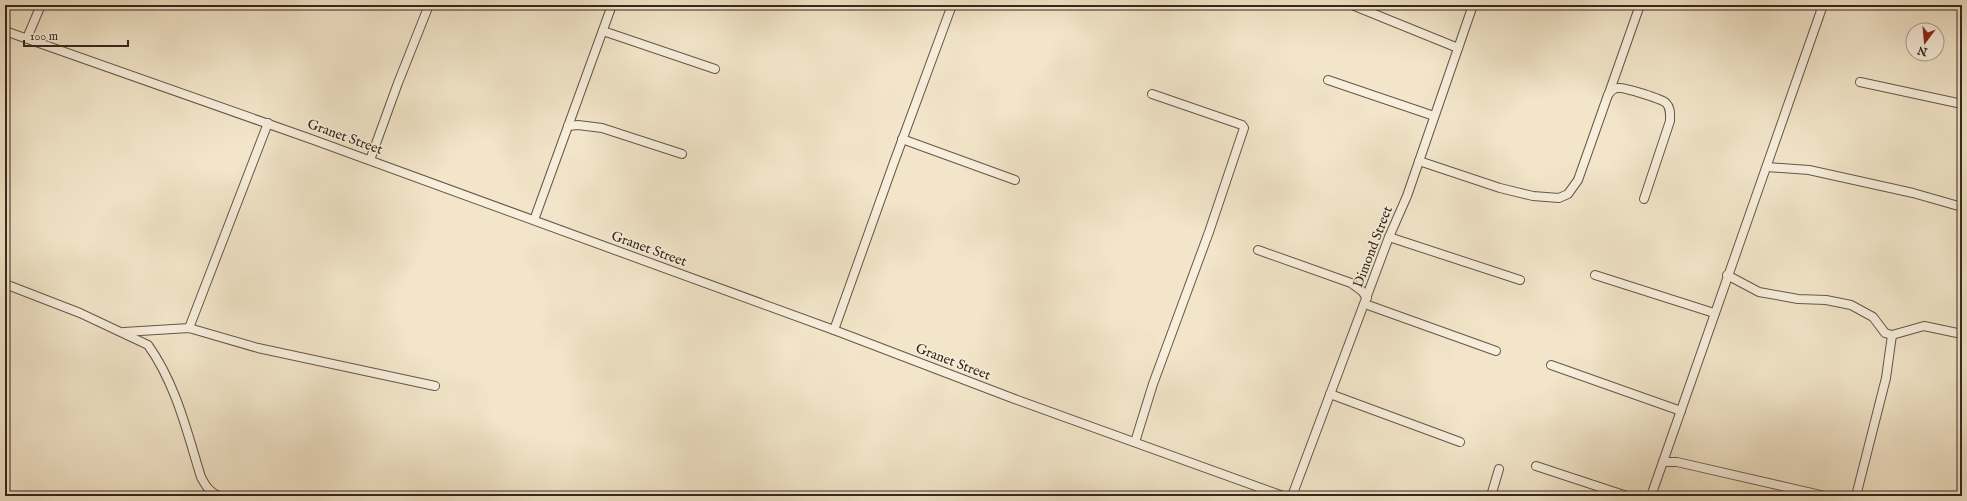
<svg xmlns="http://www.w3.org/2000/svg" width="1967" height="501" font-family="'IM FELL English',serif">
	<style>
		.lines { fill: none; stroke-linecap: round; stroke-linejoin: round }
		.street-casing { stroke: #665647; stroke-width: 10 }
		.street { stroke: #f7eedc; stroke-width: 8 }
		.labels { text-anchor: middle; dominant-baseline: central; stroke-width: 3; stroke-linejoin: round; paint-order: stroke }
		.street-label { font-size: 14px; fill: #38261c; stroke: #f7eedc }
	</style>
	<rect width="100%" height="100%" fill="#f2e5c9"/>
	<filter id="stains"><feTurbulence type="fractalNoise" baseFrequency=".005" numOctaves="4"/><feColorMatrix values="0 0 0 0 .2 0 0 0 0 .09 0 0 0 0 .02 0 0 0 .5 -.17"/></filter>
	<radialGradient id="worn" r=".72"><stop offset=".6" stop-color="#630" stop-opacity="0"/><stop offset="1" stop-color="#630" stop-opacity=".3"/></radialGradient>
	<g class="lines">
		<defs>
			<g id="street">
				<path d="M1352 5 1458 48"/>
				<path d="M5 31 311 139 834 330 1012 398 1283 496"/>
				<path d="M603 31 715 69"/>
				<path d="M27 38 41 5"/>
				<path d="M1328 80 1434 116"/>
				<path d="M1860 82 1962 104"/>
				<path d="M1609 93 1640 5"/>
				<path d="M568 126 578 125 602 128 682 154"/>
				<path d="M902 139 1015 180"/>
				<path d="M370 160 398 83 429 5"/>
				<path d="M1419 161 1500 188 1533 196 1559 198 1568 194 1578 180 1608 95C1611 91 1613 88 1618 88 1624 87 1662 99 1666 103 1671 108 1670 114 1670 121L1644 199"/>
				<path d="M1767 167 1809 170 1913 193 1962 207"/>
				<path d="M534 220 612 5"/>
				<path d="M1389 237 1520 280"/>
				<path d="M1258 250 1351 283 1362 291 1367 298"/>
				<path d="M1595 275 1714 313"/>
				<path d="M1727 275 1759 292 1798 299 1826 300 1851 305 1873 317 1885 333 1892 335 1924 326 1962 334"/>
				<path d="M5 284 80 313 148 345C176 384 187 432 201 477 206 486 209 492 219 496"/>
				<path d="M1365 304 1496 351"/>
				<path d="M189 328 268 123"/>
				<path d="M834 330 893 165 952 5"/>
				<path d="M124 332 189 328 258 348 435 386"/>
				<path d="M1551 365 1681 411"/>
				<path d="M1330 394 1460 442"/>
				<path d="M1135 442 1153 384 1209 232 1244 128 1242 125 1152 94"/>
				<path d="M1664 462H1677L1825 496"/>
				<path d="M1536 466 1627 496"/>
				<path d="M1292 496 1389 237 1407 196 1473 5"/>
				<path d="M1491 496 1499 469"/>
				<path d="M1651 496 1823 5"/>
				<path d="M1856 496 1886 378 1892 335"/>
			</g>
		</defs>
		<use href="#street" class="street-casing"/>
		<use href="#street" class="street"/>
	</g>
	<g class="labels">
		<g class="street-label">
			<text transform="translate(345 137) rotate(20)">Granet Street</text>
			<text transform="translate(1373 247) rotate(-69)">Dimond Street</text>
			<text transform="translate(649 249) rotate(20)">Granet Street</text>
			<text transform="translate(953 362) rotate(21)">Granet Street</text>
		</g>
	</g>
	<rect width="1967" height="501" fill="none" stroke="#f2e5c9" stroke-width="20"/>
	<rect x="6" y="6" width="1955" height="489" fill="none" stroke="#38261c" stroke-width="2"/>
	<rect x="10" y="10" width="1947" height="481" fill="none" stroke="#38261c"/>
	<g transform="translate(1925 42) rotate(196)"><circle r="19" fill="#f7eedc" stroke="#ab9e8f"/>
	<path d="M0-3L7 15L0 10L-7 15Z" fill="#8f2418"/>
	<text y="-6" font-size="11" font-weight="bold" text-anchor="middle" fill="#38261c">N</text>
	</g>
	<path d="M24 40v6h104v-6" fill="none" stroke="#38261c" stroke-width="2"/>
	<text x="30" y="40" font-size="12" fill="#38261c" stroke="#f7eedc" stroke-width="3" paint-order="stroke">100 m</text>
	<rect width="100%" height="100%" filter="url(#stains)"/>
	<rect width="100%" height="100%" fill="url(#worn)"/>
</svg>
